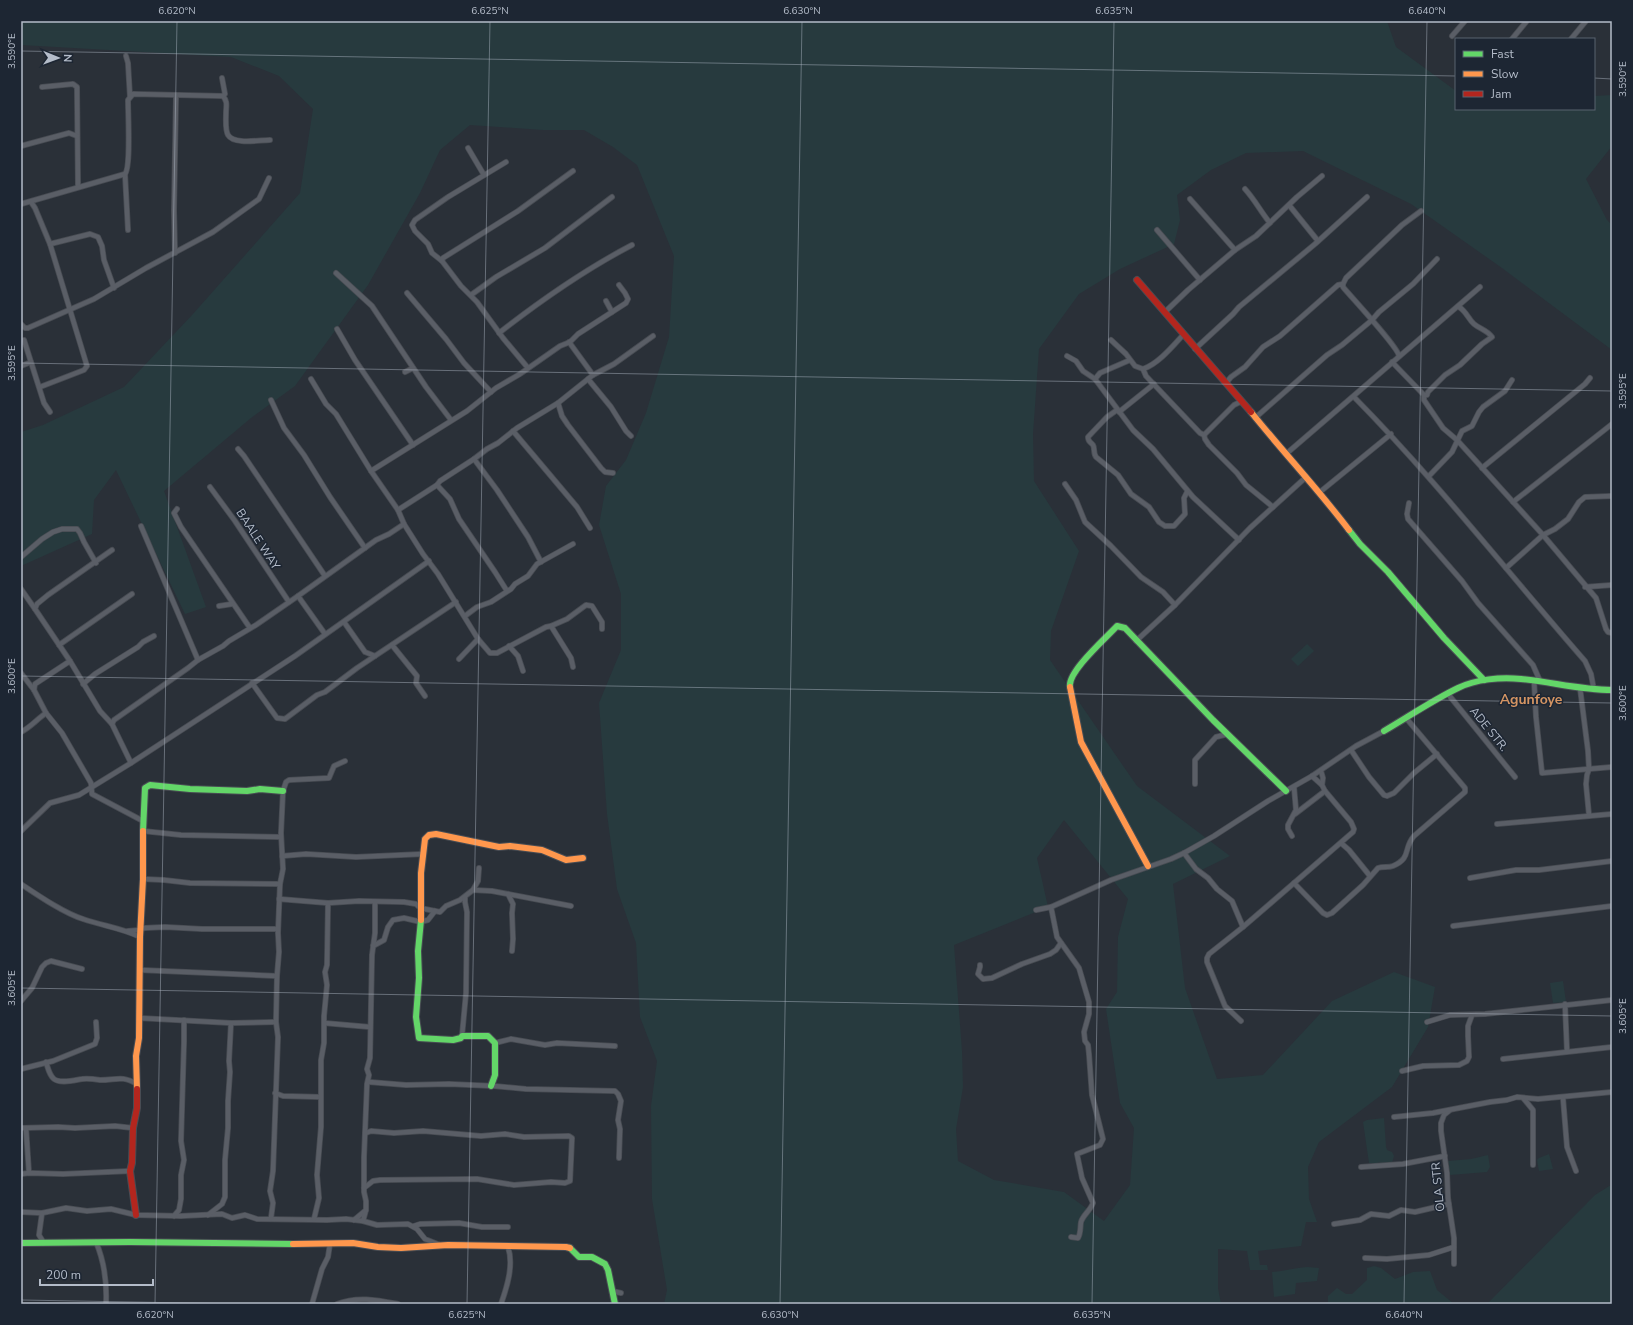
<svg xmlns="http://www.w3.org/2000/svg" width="1633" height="1325" font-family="'Nunito Sans',sans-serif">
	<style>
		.green { fill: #273a3e; fill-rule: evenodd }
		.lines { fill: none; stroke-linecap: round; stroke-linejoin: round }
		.street-casing { stroke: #484c53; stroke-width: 6 }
		.fast-casing { stroke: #484c53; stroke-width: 8 }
		.slow-casing { stroke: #484c53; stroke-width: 8 }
		.jam-casing { stroke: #484c53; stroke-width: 8 }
		.street { stroke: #5a5e66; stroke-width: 4.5 }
		.fast { stroke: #63d668; stroke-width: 6 }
		.slow { stroke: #ff974d; stroke-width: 6 }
		.jam { stroke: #b3261e; stroke-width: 6 }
		.ticks { fill: none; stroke: #b4bcc9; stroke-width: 1; stroke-opacity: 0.45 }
		.labels { text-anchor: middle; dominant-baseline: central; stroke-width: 3; stroke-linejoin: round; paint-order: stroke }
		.street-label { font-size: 12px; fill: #b4bcc9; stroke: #1d2633 }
		.quarter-label { font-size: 14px; font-weight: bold; fill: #d59563; stroke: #1d2633 }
		.neatline { fill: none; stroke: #b4bcc9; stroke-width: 1.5 }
		.ticks-label { font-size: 10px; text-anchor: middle; fill: #b4bcc9 }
	</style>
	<rect width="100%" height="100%" fill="#2a3038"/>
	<g class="green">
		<path d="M21 21H1387L1396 47 1456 91V109H1594V96L1612 95V146L1586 179 1607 220 1612 225V350L1502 268 1411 204 1303 151 1246 153 1211 170 1177 195 1180 220 1174 244 1120 269 1079 294 1039 349 1033 434 1034 481 1079 551 1051 631 1050 660 1137 786 1230 856 1173 884 1185 988 1217 1079 1263 1075 1332 1001 1394 972 1435 987 1428 1027 1392 1087 1319 1142 1308 1167 1309 1199 1317 1222H1306L1301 1246 1258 1251 1260 1265H1267L1268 1270H1250L1247 1251 1218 1249V1288L1221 1304H664L667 1290 652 1199 651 1106 657 1061 640 1017 636 943 617 889 607 814 599 703 621 650V594L599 525 606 486 626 460 646 413 669 337 674 256 637 165 613 147 584 130H543L470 125 440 150 420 193 368 285 295 386 251 418 164 491 206 607 185 614 116 470 94 500 92 534 21 566V432L43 425 124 387 193 314 300 193 313 109 279 76 231 57 21 45ZM1064 820 1128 899 1118 937 1117 992 1106 1009 1120 1103 1134 1128 1130 1185 1104 1221 1064 1192 994 1180 958 1161 956 1129 963 1087 962 1051 954 945 1048 907 1037 858Z"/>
		<path d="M1307 644 1314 651 1298 666 1291 659Z"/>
		<path d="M1563 981 1566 1002 1553 1003 1550 983Z"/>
		<path d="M1384 1118 1386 1147 1387 1150 1392 1152 1394 1156 1392 1163 1383 1164 1379 1162 1376 1164 1369 1163 1363 1122 1367 1120Z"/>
		<path d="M1549 1154 1553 1169 1539 1171 1537 1160 1539 1158Z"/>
		<path d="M1488 1155 1490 1167 1487 1172 1450 1175 1448 1161 1471 1159Z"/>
		<path d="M1612 1181V1304H1487L1595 1195 1611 1185Z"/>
		<path d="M1374 1266 1381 1268 1395 1279 1413 1272 1430 1271 1437 1290 1454 1304H1328V1296L1337 1288 1346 1294H1352L1367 1280V1268Z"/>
		<path d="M1307 1267 1319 1268 1317 1281 1296 1283 1295 1294 1274 1297 1272 1272C1284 1271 1295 1268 1307 1267Z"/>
	</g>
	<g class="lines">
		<defs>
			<g id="street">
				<path d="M1452 36 1465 21"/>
				<path d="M1512 39 1526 22"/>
				<path d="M1571 39 1586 21"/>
				<path d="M126 56 128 63 130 97"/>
				<path d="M42 87 73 84 77 87 78 187"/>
				<path d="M223 96C228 102 226 106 226 113 226 119 225 130 228 135 234 145 259 140 270 140"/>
				<path d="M21 146 69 133 77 136"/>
				<path d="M468 148 484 175"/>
				<path d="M506 162 448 197 415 220 412 225 415 231 428 244 432 253 442 261 461 286 477 302 503 338 528 368"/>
				<path d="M125 174 128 230"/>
				<path d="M1245 189C1255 200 1261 212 1270 223"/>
				<path d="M1190 199 1235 250"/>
				<path d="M31 202 35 208 50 244 87 366 84 370 40 387"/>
				<path d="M21 204 125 174C131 167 128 114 128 100L133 94 223 96 225 94 222 78"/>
				<path d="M1289 205 1318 241"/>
				<path d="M1157 230 1200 280"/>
				<path d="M50 244 90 234 98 237 102 246 104 260 114 288"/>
				<path d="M175 253 174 210 176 96"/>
				<path d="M442 261 443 258 518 211 573 171"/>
				<path d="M336 273 372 306 426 387 451 420"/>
				<path d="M1343 284 1346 278 1402 225 1421 211"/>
				<path d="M407 293 446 339 464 363 491 392"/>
				<path d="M471 295 496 277 545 248 612 197"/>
				<path d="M606 301 612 312"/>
				<path d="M1165 312 1188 290 1235 250 1256 236 1297 197 1322 176"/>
				<path d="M21 324 25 328H28L94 299 146 268 213 232 259 199 269 178"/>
				<path d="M337 329 355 360 413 445"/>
				<path d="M499 333C540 301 586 269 632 245"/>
				<path d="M24 340 44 403 50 412"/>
				<path d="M1111 340 1126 354 1135 366 1143 369 1146 376 1200 433 1204 435 1205 439 1209 445 1237 473 1246 485 1273 507"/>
				<path d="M569 342 593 375"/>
				<path d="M1195 349 1233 314 1239 307 1315 244 1367 197"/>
				<path d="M1067 356 1076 361 1083 371 1095 379 1133 430 1153 449 1193 497 1239 540"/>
				<path d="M1392 362 1424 395V400L1443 428 1457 440 1543 535 1506 568"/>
				<path d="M21 366 31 362"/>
				<path d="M1143 369C1158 364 1172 347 1183 335"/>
				<path d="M405 372 413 368"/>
				<path d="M311 379 326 404 336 414 371 471 398 510 404 524 423 554 438 574 478 639 490 653H497L546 627 551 626 567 619 586 605 592 606 602 622V629"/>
				<path d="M588 379 611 407 626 431 631 436"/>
				<path d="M1095 379 1100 373 1130 360"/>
				<path d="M1226 383 1231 377 1245 367 1263 347 1280 336 1338 285 1343 284V287C1352 298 1398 347 1399 356"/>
				<path d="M1424 395H1427L1428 392 1445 375 1460 365 1482 344 1492 337C1487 330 1480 329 1474 324 1468 319 1467 312 1459 307"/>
				<path d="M1354 397C1436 480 1508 573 1585 661L1591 674 1594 690"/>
				<path d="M271 400 284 428 304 455 330 497 365 548"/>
				<path d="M558 403 562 416 568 425 601 468 605 472 613 473"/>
				<path d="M1117 410 1107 417 1088 437C1088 442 1090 441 1093 445 1095 448 1093 453 1096 457L1118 475 1131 494 1149 507 1159 522 1165 526H1174L1185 514 1184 498 1187 492"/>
				<path d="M1119 412 1154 384"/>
				<path d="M1255 418 1327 355 1342 345 1372 320 1379 312 1413 284 1437 259"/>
				<path d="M513 431 577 507 590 528"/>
				<path d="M1204 435 1234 405 1242 401"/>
				<path d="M238 449 244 456 325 576"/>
				<path d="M1286 454 1480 287"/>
				<path d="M474 459 497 490 528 537 541 562"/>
				<path d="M1482 468 1585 384 1590 378"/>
				<path d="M371 471 467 411 496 388 520 374 560 346 570 342 578 334 626 303 628 299 625 293 619 285"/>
				<path d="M1429 476 1452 452 1462 431 1472 426 1479 412 1483 407 1505 391 1512 380"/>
				<path d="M1065 484 1076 500 1085 522 1111 546 1141 577 1163 592 1175 605"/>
				<path d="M437 485 450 499 459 519 495 572 507 591"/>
				<path d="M210 487 235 521 289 602"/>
				<path d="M1320 492 1391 434"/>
				<path d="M1612 496 1585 497 1579 502 1568 519 1555 529 1543 535 1596 598 1606 629 1608 632 1612 633"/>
				<path d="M1513 502 1612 424"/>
				<path d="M1409 503 1407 514 1408 519 1462 581 1478 603 1533 665 1540 681"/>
				<path d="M177 509 174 513 181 527 250 628"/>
				<path d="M398 510 437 485 440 481 474 459 487 449 498 443 517 428 558 403 593 375 614 364 653 336"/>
				<path d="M141 526 198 660"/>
				<path d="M112 550 48 595 37 604 35 609 70 661 100 711 112 724 131 763"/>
				<path d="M21 557 42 539 53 532 62 529H77L80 533 84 542 96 563"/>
				<path d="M1585 587 1612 585"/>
				<path d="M21 589 35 609"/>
				<path d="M298 596 325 634"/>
				<path d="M219 606 232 604"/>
				<path d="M465 616 477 607 491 602 511 589 515 584 528 576 537 564 573 544"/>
				<path d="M344 622 365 652 375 656"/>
				<path d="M551 626 571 658 573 667"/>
				<path d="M1136 641 1175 605 1250 528 1305 478"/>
				<path d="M59 645 132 594"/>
				<path d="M392 645 417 676 416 683 425 696"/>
				<path d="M509 646 518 656 523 671"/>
				<path d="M459 659 478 639"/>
				<path d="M21 673 34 690 46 713 62 733 91 783 92 794 143 821"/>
				<path d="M1534 680 1536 717 1542 773 1612 767"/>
				<path d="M252 683 277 718 285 719 317 695 325 692 357 668 456 602"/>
				<path d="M83 684 95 674 138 647 143 642 154 636"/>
				<path d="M1580 688 1588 751 1589 769 1587 775 1586 784 1589 815"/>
				<path d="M34 690 35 684 70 661"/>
				<path d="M1448 694 1515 777"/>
				<path d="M112 724 114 720 188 668 198 660 223 646 229 641 256 625 298 596 376 540 389 534 404 524"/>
				<path d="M21 732C31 727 37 719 46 713"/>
				<path d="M1351 750 1369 777 1384 795 1387 796 1394 793 1414 773 1437 754"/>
				<path d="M1321 771 1323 778 1322 785"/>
				<path d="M1195 784V760L1216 737 1228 734"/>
				<path d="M1295 814 1325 791"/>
				<path d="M1497 824 1612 814"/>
				<path d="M21 831 50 803 79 795 131 763 295 656 429 561"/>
				<path d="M143 831 181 835 281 837"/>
				<path d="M1292 836 1288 829V825L1296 810 1294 787"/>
				<path d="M1341 843 1349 850 1370 876"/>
				<path d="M1184 853 1196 869 1208 878 1217 889 1232 901 1243 927"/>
				<path d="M282 856 306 854 356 857 423 854"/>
				<path d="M1470 878 1516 870H1539L1612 861"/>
				<path d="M143 879 164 880 190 883 280 884"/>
				<path d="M1294 883 1323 913 1327 915 1332 913 1363 885 1378 868C1383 866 1388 868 1393 866 1412 858 1403 848 1414 836L1465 792V788L1406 718"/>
				<path d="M21 884C39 896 64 913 83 919 103 926 122 928 140 937"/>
				<path d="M473 890 492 891 571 906"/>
				<path d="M508 894 513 904 512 913 513 939 512 951"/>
				<path d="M279 899 328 903 359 901 404 902 416 904 420 908 440 912 446 906 460 900 473 890 478 881 479 868"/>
				<path d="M1051 907 1057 937 1079 968 1089 1002V1014L1084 1032 1085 1041 1088 1045 1089 1054 1092 1095 1103 1139 1100 1145 1077 1154 1082 1178 1093 1203C1090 1211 1083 1215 1081 1222 1080 1228 1081 1233 1078 1238L1071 1237"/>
				<path d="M1036 910 1051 907 1111 880 1171 859 1184 853 1214 836 1268 801 1312 776 1356 746 1384 731"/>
				<path d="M421 918 424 921 428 920 435 911"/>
				<path d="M1453 926 1612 906"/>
				<path d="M128 931 140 930 144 928 165 927 202 929H278"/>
				<path d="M373 946 384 940 388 927 393 920 404 918 421 922"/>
				<path d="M980 965V967L978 974 983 979 992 978 1022 964 1050 954 1056 950 1061 943"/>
				<path d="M140 970 277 976"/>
				<path d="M21 1001 32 988 42 967 46 963 51 961 82 969"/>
				<path d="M1565 1004 1567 1051"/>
				<path d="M139 1018 231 1023 276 1022"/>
				<path d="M1241 1021 1225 1006 1207 962V958L1209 954 1243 927 1353 832 1354 829 1351 822 1325 791 1322 785 1312 776"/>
				<path d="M1427 1022 1450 1015 1485 1014 1612 1000"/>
				<path d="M324 1023 370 1027"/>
				<path d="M462 1036 466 993 467 912 465 902V897"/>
				<path d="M495 1043 511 1039 545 1045 557 1043 615 1046"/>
				<path d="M1503 1059 1612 1047"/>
				<path d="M46 1062C48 1068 49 1075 54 1079 60 1084 75 1080 82 1079 88 1078 94 1079 100 1080 117 1080 121 1075 137 1084"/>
				<path d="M21 1069 53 1061 95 1044 97 1038 96 1022"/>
				<path d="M1402 1071 1423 1066 1459 1065 1467 1061 1469 1057 1468 1036V1026L1472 1015"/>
				<path d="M369 1082 406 1085 449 1084 494 1086 526 1089 615 1091 618 1094 621 1101 618 1120 620 1129 619 1158"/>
				<path d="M275 1093 283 1096 321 1097"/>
				<path d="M1563 1098 1567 1147 1576 1171"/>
				<path d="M1524 1099 1533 1110V1165"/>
				<path d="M1449 1111 1444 1115 1441 1123V1131L1447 1173 1448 1198 1454 1238V1264"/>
				<path d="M1394 1117 1433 1113 1490 1102 1507 1100 1517 1097 1538 1099 1612 1092"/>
				<path d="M21 1128 58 1127 75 1128 115 1126 133 1128"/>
				<path d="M26 1128 29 1173"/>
				<path d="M1361 1167 1403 1164 1445 1156"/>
				<path d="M21 1174 29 1173 63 1174 130 1171"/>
				<path d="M364 1188 373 1181 380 1180 477 1179 514 1185 551 1182 565 1183 570 1181 572 1138 569 1136 524 1137 505 1134 481 1136 423 1131 394 1133 371 1131 366 1133"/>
				<path d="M21 1212 42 1213 66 1208 87 1211 111 1209 136 1215 181 1216 222 1214 232 1218 245 1215 257 1219 327 1220 346 1219 363 1221 377 1225 408 1224 417 1229 425 1239 440 1245"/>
				<path d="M42 1213 39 1235 44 1243"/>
				<path d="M208 1215 222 1204 225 1197V1160L228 1128V1101L230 1072 229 1061 231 1023"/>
				<path d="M174 1216 179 1210 181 1199V1175L184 1160 181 1141 184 1042V1020"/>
				<path d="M271 1218 273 1203 270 1191 273 1171 278 1037 276 1022 277 976 279 952 278 933 280 884 283 869 281 833 283 791 286 782 289 780 329 778 334 766 345 761"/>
				<path d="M314 1219 319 1198 317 1175 321 1127V1060L324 1043V1016L327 985 325 972 327 965 328 903"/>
				<path d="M354 1220 366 1210"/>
				<path d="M363 1221 366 1210V1201L364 1192V1157L367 1084 369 1075 367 1069 370 1058 372 955 375 933V903"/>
				<path d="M1334 1224 1360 1220 1371 1214 1389 1216 1401 1210 1415 1212 1449 1204"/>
				<path d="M414 1226 420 1224 459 1223 482 1227H508"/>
				<path d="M96 1242C104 1261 107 1283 106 1304"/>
				<path d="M1365 1258 1387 1259 1429 1255 1454 1247"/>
				<path d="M612 1291 621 1293"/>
				<path d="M312 1304 322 1269 328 1257 330 1244"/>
				<path d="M337 1304C357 1296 377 1300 398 1304"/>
				<path d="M501 1304C507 1287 514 1265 508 1247"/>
			</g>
			<g id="fast">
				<path d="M1349 530 1360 544 1388 572 1444 638 1484 680"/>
				<path d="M1070 687C1067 672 1106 638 1117 626L1125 628 1213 720 1286 791"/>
				<path d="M1384 731C1408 717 1433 700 1458 688 1476 679 1501 677 1521 679 1552 682 1581 690 1612 690"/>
				<path d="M143 831 145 788 150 785 190 789 247 791 260 789 283 791"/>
				<path d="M421 920 418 951 419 978 416 1017 419 1038 453 1040 461 1038 462 1036H488L495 1043V1075L491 1086"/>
				<path d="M21 1243 130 1242 293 1244"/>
				<path d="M570 1248 579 1257H592L605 1264 608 1270 615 1304"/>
			</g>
			<g id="slow">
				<path d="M1251 412C1283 452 1318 489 1349 530"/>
				<path d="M1070 687 1081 742 1148 866"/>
				<path d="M421 920V873L425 839 429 835 436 834 499 847 510 846 542 850 566 860 583 858"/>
				<path d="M137 1089 136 1056 139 1038 140 937 143 879V831"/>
				<path d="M293 1244 353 1243 378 1247 401 1248 448 1245 566 1247 570 1248"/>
			</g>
			<g id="jam">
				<path d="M1137 280 1251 412"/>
				<path d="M136 1215 130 1171 132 1163 133 1128 137 1108V1089"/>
			</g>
		</defs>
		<use href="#street" class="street-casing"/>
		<use href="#fast" class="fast-casing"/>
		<use href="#slow" class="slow-casing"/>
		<use href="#jam" class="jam-casing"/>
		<use href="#street" class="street"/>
		<use href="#fast" class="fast"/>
		<use href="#slow" class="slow"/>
		<use href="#jam" class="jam"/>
	</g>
	<path class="ticks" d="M21 51 1456 76M1594 78 1612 79M21 363 1612 391M21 676 1612 703M21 988 1612 1016M21 1300 244 1304M155 1304 177 21M467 1304 490 21M780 1304 802 21M1092 1304 1114 21M1404 1304 1427 21"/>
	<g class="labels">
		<g class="street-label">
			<text transform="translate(258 539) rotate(57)">BAALE WAY</text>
			<text transform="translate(1489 729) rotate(51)">ADE STR.</text>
			<text transform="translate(1438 1187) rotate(-96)">OLA STR</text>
		</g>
		<g class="quarter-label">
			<text x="1531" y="699">Agunfoye</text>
		</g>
	</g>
	<rect width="1633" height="1325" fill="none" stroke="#1d2633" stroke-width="44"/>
	<rect x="1455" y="38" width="140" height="72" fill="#1d2633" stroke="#59626f"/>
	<rect x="1463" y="51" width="20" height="6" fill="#63d668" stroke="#59626f"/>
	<text x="1491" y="58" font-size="12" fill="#b4bcc9">Fast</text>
	<rect x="1463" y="71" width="20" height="6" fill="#ff974d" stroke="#59626f"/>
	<text x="1491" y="78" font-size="12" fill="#b4bcc9">Slow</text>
	<rect x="1463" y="91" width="20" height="6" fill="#b3261e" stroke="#59626f"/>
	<text x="1491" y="98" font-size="12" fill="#b4bcc9">Jam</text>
	<g transform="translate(58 58) rotate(91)" stroke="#1d2633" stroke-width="3" paint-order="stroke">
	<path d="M0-3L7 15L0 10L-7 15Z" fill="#b4bcc9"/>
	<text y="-6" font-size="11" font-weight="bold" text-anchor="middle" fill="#b4bcc9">N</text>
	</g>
	<path d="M40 1279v6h113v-6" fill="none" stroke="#b4bcc9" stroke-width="2"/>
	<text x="46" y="1279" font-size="12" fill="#b4bcc9" stroke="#1d2633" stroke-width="3" paint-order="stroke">200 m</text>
	<rect x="22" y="22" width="1589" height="1281" class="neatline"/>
	<g class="ticks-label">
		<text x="177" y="14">6.620°N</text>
		<text x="490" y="14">6.625°N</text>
		<text x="802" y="14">6.630°N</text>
		<text x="1114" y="14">6.635°N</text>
		<text x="1427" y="14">6.640°N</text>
		<text transform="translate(11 51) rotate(-90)" y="4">3.590°E</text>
		<text transform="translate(1622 79) rotate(-90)" y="4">3.590°E</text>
		<text transform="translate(11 363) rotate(-90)" y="4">3.595°E</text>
		<text transform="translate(1622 391) rotate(-90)" y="4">3.595°E</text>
		<text transform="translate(11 676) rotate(-90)" y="4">3.600°E</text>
		<text transform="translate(1622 703) rotate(-90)" y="4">3.600°E</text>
		<text transform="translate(11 988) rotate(-90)" y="4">3.605°E</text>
		<text transform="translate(1622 1016) rotate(-90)" y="4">3.605°E</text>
		<text x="155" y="1318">6.620°N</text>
		<text x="467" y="1318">6.625°N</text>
		<text x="780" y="1318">6.630°N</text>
		<text x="1092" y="1318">6.635°N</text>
		<text x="1404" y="1318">6.640°N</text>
	</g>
</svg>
